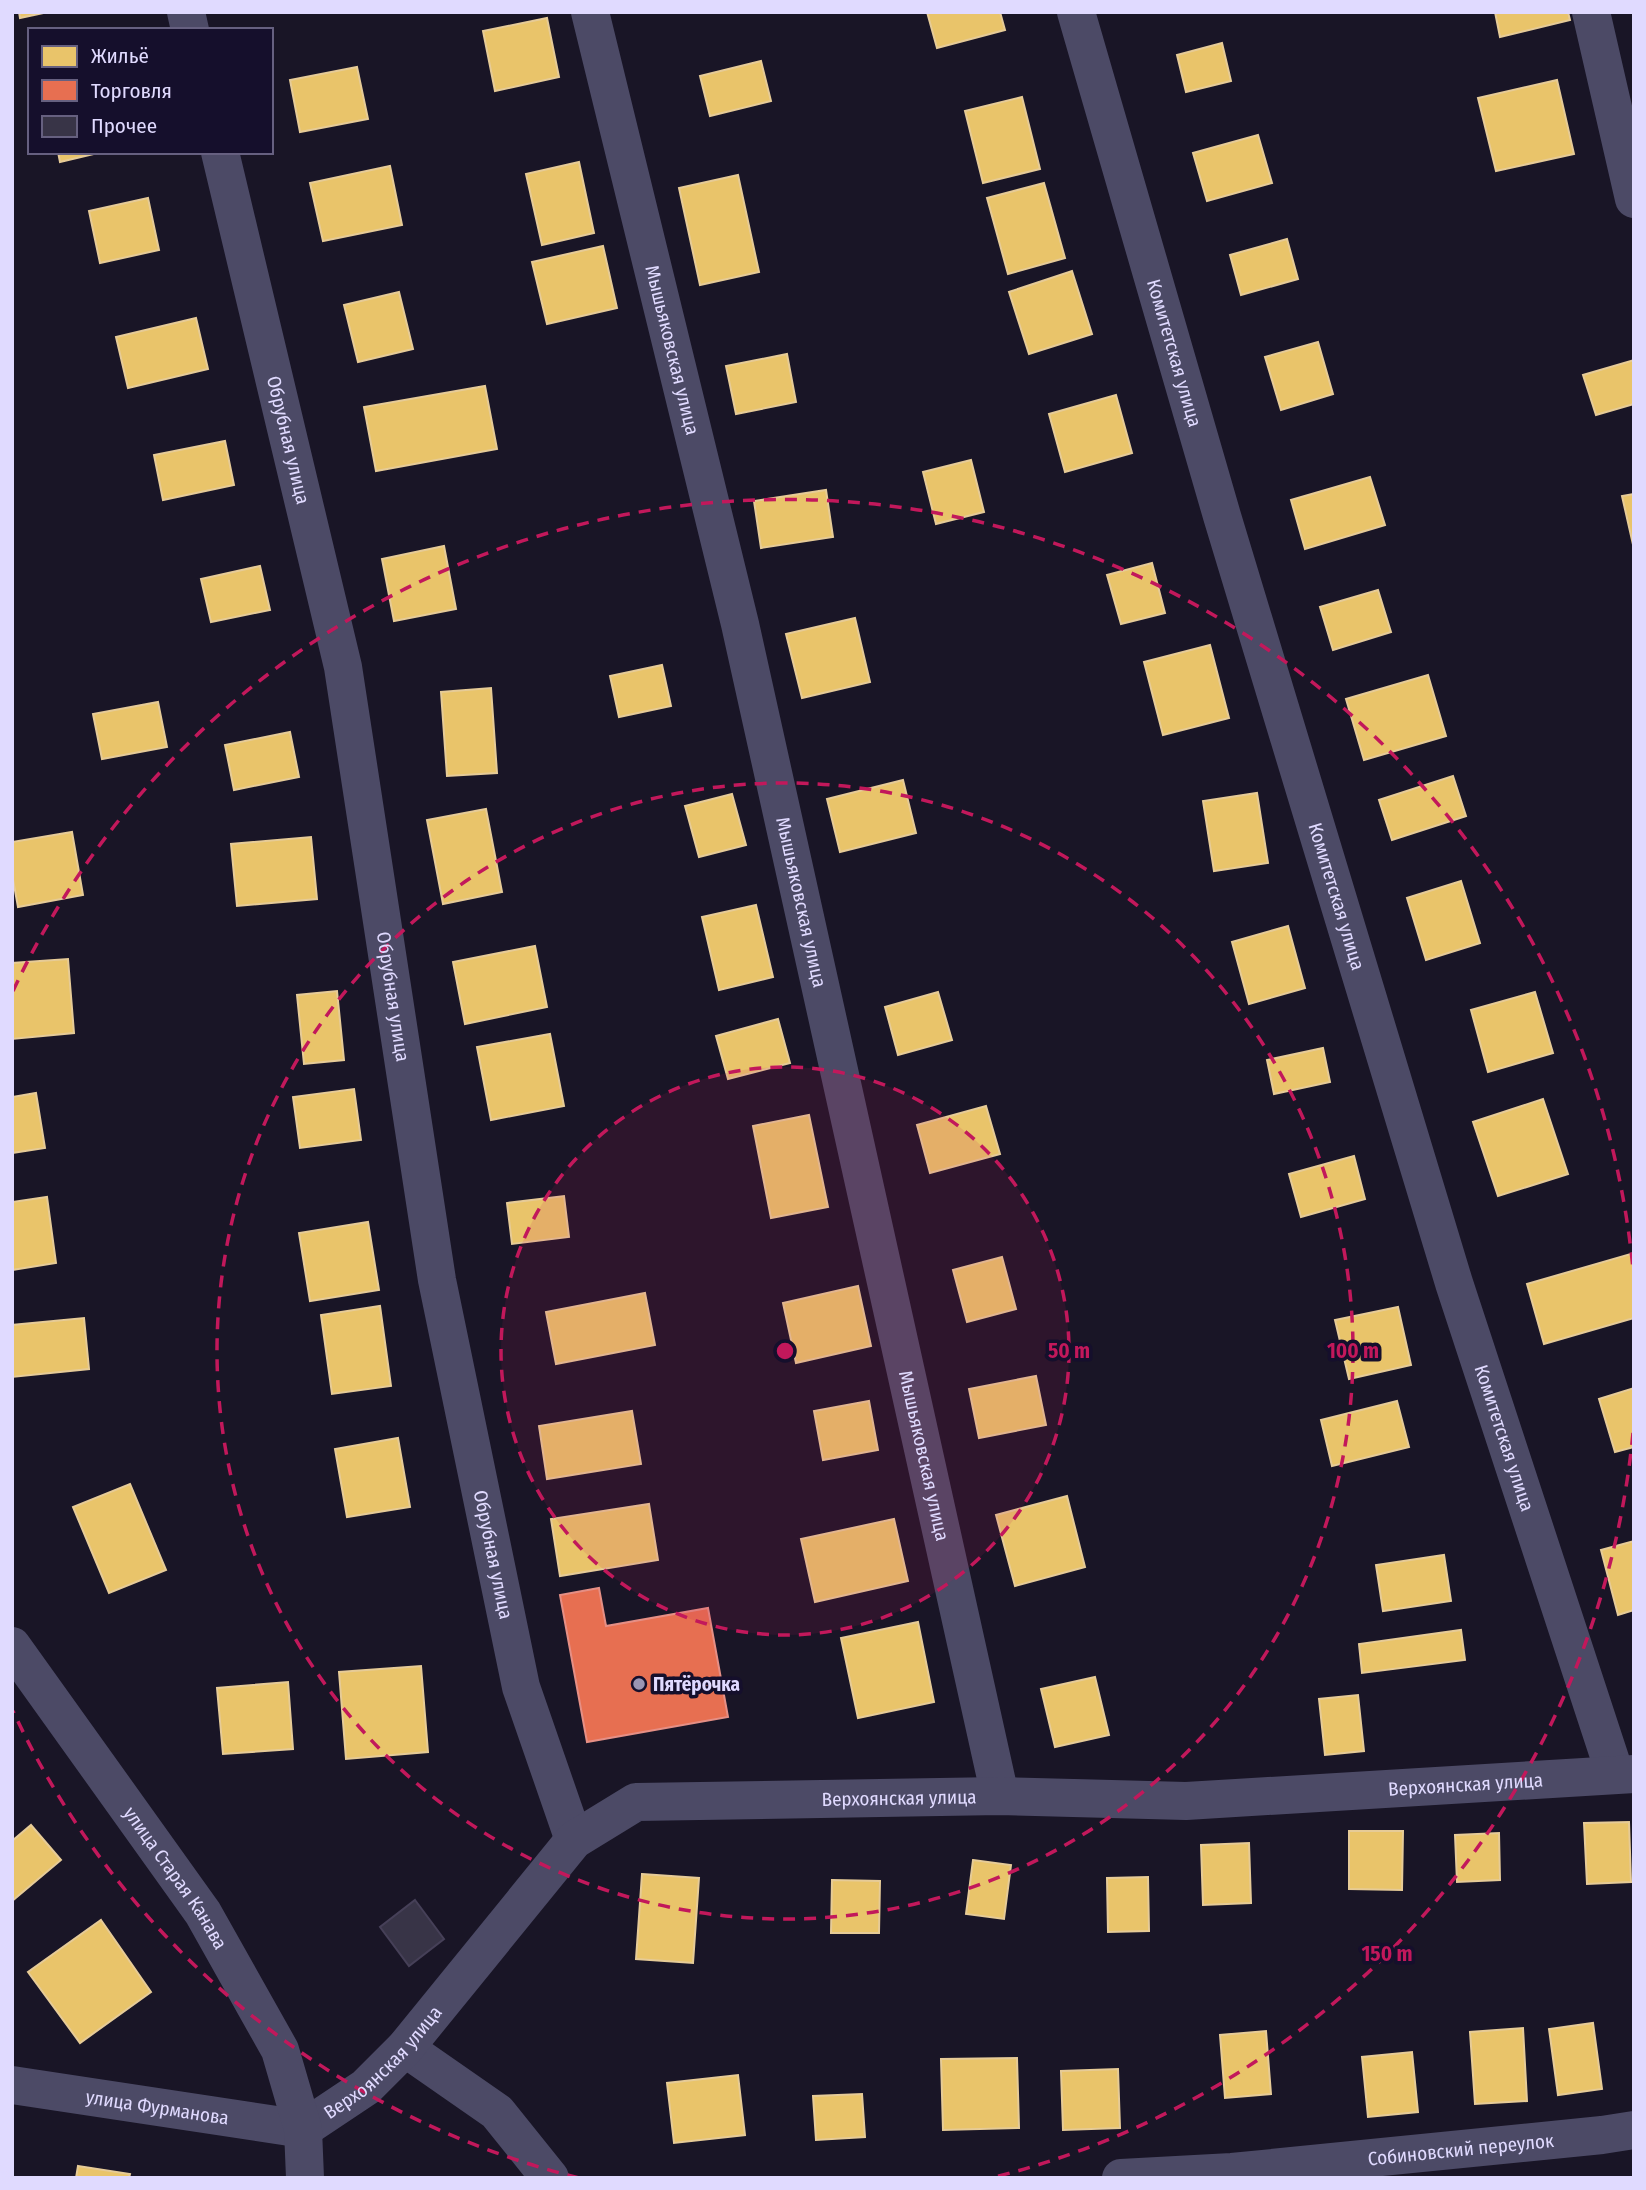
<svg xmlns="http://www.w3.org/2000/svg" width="1646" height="2190" font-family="'Fira Sans Condensed',sans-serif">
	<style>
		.homes { fill: #e9c46a; stroke: #e6cb97; stroke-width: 2 }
		.shops { fill: #e76f51; stroke: #e58f85; stroke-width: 2 }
		.building { fill: #383447; stroke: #464058; stroke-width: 2 }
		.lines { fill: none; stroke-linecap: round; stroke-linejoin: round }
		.minor { stroke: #4c4a66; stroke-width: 38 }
		.tertiary { stroke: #4c4a66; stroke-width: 38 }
		.ring { fill: none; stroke: #c2185b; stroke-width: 3.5; stroke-dasharray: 12 9 }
		.poi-dot { fill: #9a95b3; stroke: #150f2c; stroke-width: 2.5 }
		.labels { text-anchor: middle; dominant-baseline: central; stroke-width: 7; stroke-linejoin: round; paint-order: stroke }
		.street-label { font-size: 19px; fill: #e0daff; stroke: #150f2c }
		.poi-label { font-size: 19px; font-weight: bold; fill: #e0daff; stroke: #150f2c; text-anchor: start }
		.centre { fill: #c2185b; stroke: #150f2c; stroke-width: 3.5 }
		.ring-label { font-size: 21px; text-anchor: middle; font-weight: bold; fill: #c2185b; stroke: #150f2c; stroke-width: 7; stroke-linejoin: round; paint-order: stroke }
	</style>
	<rect width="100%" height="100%" fill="#191526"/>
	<g class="homes">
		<path d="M19 12H48L20 18Z"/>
		<path d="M927 12H1000L1005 30 937 48Z"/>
		<path d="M1495 12H1568L1570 20 1500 37Z"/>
		<path d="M547 18 559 77 495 91 483 31Z"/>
		<path d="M1222 43 1231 81 1186 92 1177 55Z"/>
		<path d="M761 61 771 101 710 116 700 76Z"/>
		<path d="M357 67 368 119 300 132 290 80Z"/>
		<path d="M1557 80 1574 154 1496 171 1478 98Z"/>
		<path d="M1022 97 1040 169 983 183 965 111Z"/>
		<path d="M1258 135 1272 183 1207 201 1193 153Z"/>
		<path d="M58 152H102L60 162Z"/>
		<path d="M579 162 594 233 542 245 526 174Z"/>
		<path d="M390 166 402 225 323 241 310 183Z"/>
		<path d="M738 175 759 272 700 285 679 188Z"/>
		<path d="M1044 183 1065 258 1008 274 987 198Z"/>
		<path d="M148 198 159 250 100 263 89 211Z"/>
		<path d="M1287 239 1298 279 1241 295 1230 255Z"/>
		<path d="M603 246 617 308 547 324 532 262Z"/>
		<path d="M1072 271 1092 334 1029 354 1009 292Z"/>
		<path d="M399 292 413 349 358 362 344 305Z"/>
		<path d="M196 318 208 369 128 388 116 337Z"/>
		<path d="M1318 342 1333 394 1281 410 1265 357Z"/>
		<path d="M787 354 796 402 736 414 726 366Z"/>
		<path d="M1634 360V404L1596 415 1583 375Z"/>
		<path d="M485 386 497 449 376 471 364 407Z"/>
		<path d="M1116 395 1132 453 1065 472 1049 414Z"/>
		<path d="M225 441 234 485 163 500 154 455Z"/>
		<path d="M971 460 984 512 936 524 923 472Z"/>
		<path d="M1370 477 1385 525 1305 549 1291 500Z"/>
		<path d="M826 490 833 537 761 548 754 501Z"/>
		<path d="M1634 494V549L1622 496Z"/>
		<path d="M444 546 456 609 394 621 382 559Z"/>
		<path d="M1152 563 1165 613 1121 624 1107 575Z"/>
		<path d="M260 566 270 610 211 622 201 579Z"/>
		<path d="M1378 590 1391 632 1333 650 1320 607Z"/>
		<path d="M855 618 870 682 802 698 786 634Z"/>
		<path d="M1210 645 1229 718 1163 735 1144 662Z"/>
		<path d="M662 665 671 706 619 717 610 676Z"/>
		<path d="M1428 675 1446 736 1364 760 1346 699Z"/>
		<path d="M491 688 497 773 447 776 441 692Z"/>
		<path d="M158 702 167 747 102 759 93 714Z"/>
		<path d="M290 732 299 777 234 790 225 745Z"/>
		<path d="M1453 776 1466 816 1392 840 1379 800Z"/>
		<path d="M903 780 916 833 840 852 827 799Z"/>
		<path d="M1257 793 1268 863 1214 871 1203 801Z"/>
		<path d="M732 794 746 845 699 857 685 806Z"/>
		<path d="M486 809 502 892 443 904 427 820Z"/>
		<path d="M72 832 83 895 18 907 12 874V842Z"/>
		<path d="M311 837 317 899 237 906 231 844Z"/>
		<path d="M1461 881 1480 943 1426 960 1407 898Z"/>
		<path d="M756 905 773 977 719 990 702 917Z"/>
		<path d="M1288 926 1305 988 1249 1004 1232 942Z"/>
		<path d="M535 946 547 1007 465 1024 453 962Z"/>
		<path d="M68 959 74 1033 12 1039V963Z"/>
		<path d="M337 991 344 1060 304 1064 297 995Z"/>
		<path d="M938 992 952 1040 898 1055 885 1007Z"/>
		<path d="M1535 992 1553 1053 1488 1072 1471 1010Z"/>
		<path d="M778 1019 790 1063 728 1079 716 1036Z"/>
		<path d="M550 1034 564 1106 491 1120 477 1047Z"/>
		<path d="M1323 1048 1330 1082 1274 1094 1267 1060Z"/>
		<path d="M354 1089 361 1140 300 1148 293 1097Z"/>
		<path d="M36 1093 45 1148 12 1153V1097Z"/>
		<path d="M1543 1099 1568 1174 1498 1196 1473 1122Z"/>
		<path d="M986 1106 1000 1154 930 1173 917 1125Z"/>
		<path d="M809 1115 828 1207 771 1218 753 1126Z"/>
		<path d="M1354 1156 1365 1199 1301 1217 1289 1174Z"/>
		<path d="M564 1196 569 1237 512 1244 507 1203Z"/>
		<path d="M47 1197 56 1263 12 1270V1202Z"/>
		<path d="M368 1222 379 1290 310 1301 299 1233Z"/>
		<path d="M1634 1253V1318L1544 1344 1527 1284Z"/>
		<path d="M1002 1257 1016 1309 967 1322 953 1270Z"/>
		<path d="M858 1286 871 1346 796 1363 783 1303Z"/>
		<path d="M645 1293 655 1345 556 1364 546 1312Z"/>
		<path d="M380 1306 391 1386 332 1394 321 1315Z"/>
		<path d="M1398 1307 1411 1365 1349 1379 1335 1320Z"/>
		<path d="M84 1318 89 1369 12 1377V1325Z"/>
		<path d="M1036 1376 1046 1425 979 1438 969 1389Z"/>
		<path d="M1634 1388V1447L1615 1452 1599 1399Z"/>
		<path d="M869 1401 878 1450 823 1460 814 1411Z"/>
		<path d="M1397 1401 1409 1447 1332 1466 1321 1420Z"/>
		<path d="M632 1411 641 1464 547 1479 539 1426Z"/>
		<path d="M398 1438 410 1507 347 1517 335 1449Z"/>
		<path d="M130 1484 166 1570 109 1593 73 1507Z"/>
		<path d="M1067 1496 1085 1567 1015 1586 996 1515Z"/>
		<path d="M649 1504 658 1560 560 1576 551 1519Z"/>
		<path d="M894 1519 908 1581 815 1602 801 1539Z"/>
		<path d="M1634 1541V1610L1618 1615 1601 1550Z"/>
		<path d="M1444 1555 1451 1601 1383 1611 1376 1565Z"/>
		<path d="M918 1622 934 1702 858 1718 841 1638Z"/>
		<path d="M1461 1630 1465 1660 1362 1673 1359 1644Z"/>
		<path d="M421 1666 428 1752 346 1759 339 1672Z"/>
		<path d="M1095 1677 1109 1735 1055 1747 1041 1689Z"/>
		<path d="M288 1682 293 1749 223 1754 217 1688Z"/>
		<path d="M1358 1695 1364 1751 1325 1755 1319 1699Z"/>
		<path d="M1629 1822 1631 1882 1587 1884 1584 1823Z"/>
		<path d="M31 1825 61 1860 12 1901V1841Z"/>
		<path d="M1349 1831H1403L1402 1890 1349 1889Z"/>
		<path d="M1499 1833 1500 1880 1457 1882 1455 1835Z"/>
		<path d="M1249 1843 1251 1903 1203 1905 1201 1845Z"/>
		<path d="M973 1860 1011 1865 1004 1919 966 1914Z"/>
		<path d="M642 1874 699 1878 693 1963 636 1959Z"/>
		<path d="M1148 1877 1149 1931 1108 1932 1107 1878Z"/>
		<path d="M832 1880 880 1881 879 1933H831Z"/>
		<path d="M101 1920 151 1992 80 2043 28 1972Z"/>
		<path d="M1593 2023 1602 2089 1558 2095 1549 2029Z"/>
		<path d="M1523 2028 1527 2101 1475 2104 1470 2032Z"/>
		<path d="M1266 2031 1271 2094 1225 2098 1220 2035Z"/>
		<path d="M1412 2052 1418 2112 1368 2117 1362 2057Z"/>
		<path d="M1017 2058 1019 2128 943 2130 941 2059Z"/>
		<path d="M1118 2069 1120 2128 1063 2130 1061 2071Z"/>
		<path d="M738 2075 745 2135 674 2143 667 2083Z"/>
		<path d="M862 2094 865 2137 816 2140 813 2096Z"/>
		<path d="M78 2166 130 2174 129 2178H76Z"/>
	</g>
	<path class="shops" d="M599 1588 606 1626 708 1608 728 1717 587 1742 560 1595Z"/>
	<path class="building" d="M415 1900 444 1939 409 1966 380 1927Z"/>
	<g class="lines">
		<g class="minor">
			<path d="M186 12 190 30"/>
			<path id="s1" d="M590 12 740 624 1000 1796"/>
			<path id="s2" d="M1076 12 1222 516 1454 1283 1615 1774"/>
			<path d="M1591 12 1634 199"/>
			<path id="s3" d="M220 152 343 667 437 1280 521 1687 574 1840"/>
			<path d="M405 2048 497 2112 550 2178"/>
			<path id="s4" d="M12 2085 303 2129 366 2087 405 2048 574 1840 636 1802 1000 1796 1186 1801 1634 1774"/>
			<path id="s5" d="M1121 2178 1232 2172 1602 2135 1634 2130"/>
		</g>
		<path class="tertiary" id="s6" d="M12 1646 203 1913 280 2050 303 2129 305 2178"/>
	</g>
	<circle cx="785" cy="1351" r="284" fill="#c2185b" fill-opacity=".12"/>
	<g class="ring">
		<circle cx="785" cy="1351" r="284"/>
		<circle cx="785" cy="1351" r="568"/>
		<path d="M1633 1433A852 852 0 0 1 991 2178M579 2178A852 852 0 0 1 13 1711M13 991A852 852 0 0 1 1633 1269"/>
	</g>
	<circle class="poi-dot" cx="639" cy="1684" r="7"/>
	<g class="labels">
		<g class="street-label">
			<text stroke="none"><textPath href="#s1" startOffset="348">Мышьяковская улица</textPath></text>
			<text stroke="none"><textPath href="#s2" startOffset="355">Комитетская улица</textPath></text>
			<text stroke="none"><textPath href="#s3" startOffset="296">Обрубная улица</textPath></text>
			<text stroke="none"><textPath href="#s2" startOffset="922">Комитетская улица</textPath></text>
			<text stroke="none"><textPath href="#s1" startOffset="915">Мышьяковская улица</textPath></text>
			<text stroke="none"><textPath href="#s3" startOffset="863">Обрубная улица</textPath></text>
			<text stroke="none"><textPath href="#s2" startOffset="1489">Комитетская улица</textPath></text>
			<text stroke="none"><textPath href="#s1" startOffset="1482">Мышьяковская улица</textPath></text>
			<text stroke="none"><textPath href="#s3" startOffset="1430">Обрубная улица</textPath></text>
			<text stroke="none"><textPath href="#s4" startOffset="1596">Верхоянская улица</textPath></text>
			<text stroke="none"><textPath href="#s4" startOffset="1029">Верхоянская улица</textPath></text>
			<text stroke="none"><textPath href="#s6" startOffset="284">улица Старая Канава</textPath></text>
			<text stroke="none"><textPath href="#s4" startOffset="399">Верхоянская улица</textPath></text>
			<text stroke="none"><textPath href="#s4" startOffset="147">улица Фурманова</textPath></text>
			<text stroke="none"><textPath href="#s5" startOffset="341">Собиновский переулок</textPath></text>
		</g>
		<g class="poi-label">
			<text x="653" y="1684">Пятёрочка</text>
		</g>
	</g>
	<circle cx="785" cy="1351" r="10" class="centre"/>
	<g class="ring-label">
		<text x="1069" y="1358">50 m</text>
		<text x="1353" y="1358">100 m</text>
		<text x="1387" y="1961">150 m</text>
	</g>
	<rect width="1646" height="2190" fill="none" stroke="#e0daff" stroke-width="28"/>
	<rect x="28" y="28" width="245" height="126" fill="#150f2c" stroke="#666080" stroke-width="2"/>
	<rect x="42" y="46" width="35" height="21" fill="#e9c46a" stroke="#666080" stroke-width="2"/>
	<text x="91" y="63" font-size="21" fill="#e0daff">Жильё</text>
	<rect x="42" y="80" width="35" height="21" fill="#e76f51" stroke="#666080" stroke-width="2"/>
	<text x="91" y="98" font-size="21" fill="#e0daff">Торговля</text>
	<rect x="42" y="116" width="35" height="21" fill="#383447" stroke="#666080" stroke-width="2"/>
	<text x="91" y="133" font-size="21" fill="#e0daff">Прочее</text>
</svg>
